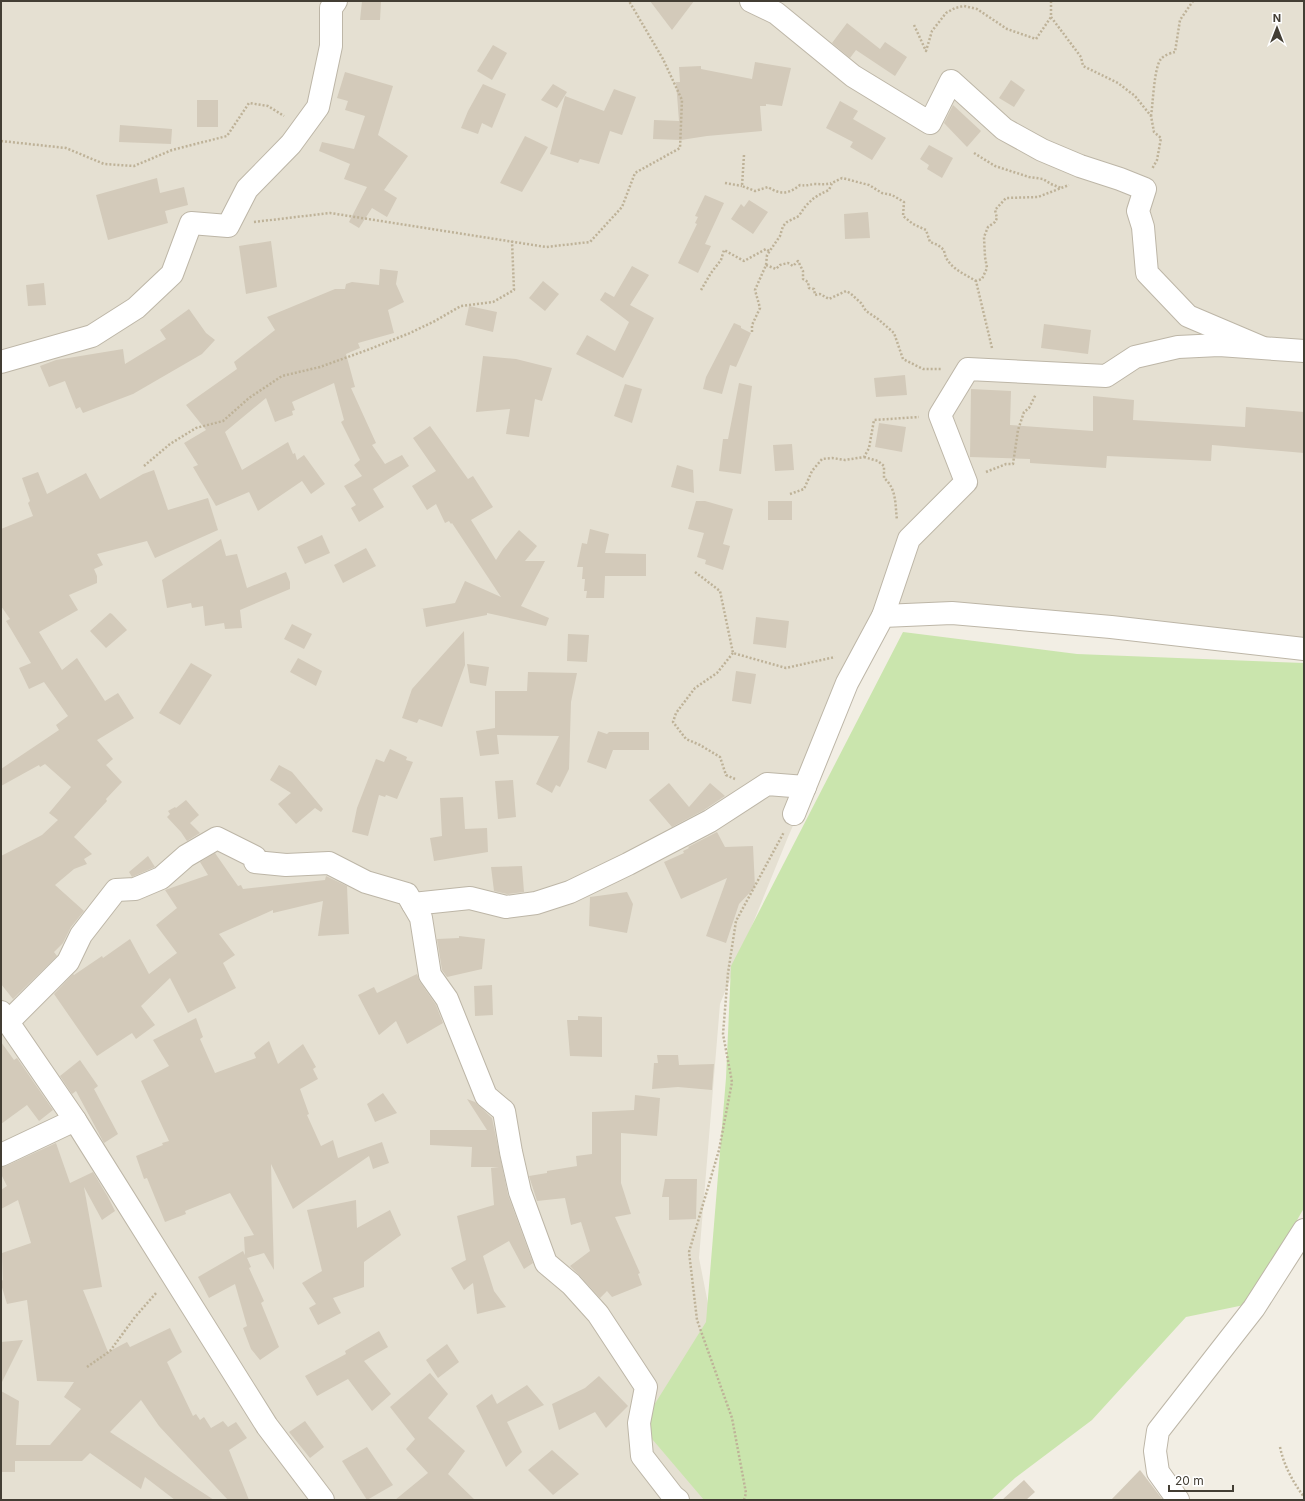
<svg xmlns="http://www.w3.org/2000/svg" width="1305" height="1501" font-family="Inter,sans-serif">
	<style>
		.residential { fill: #e5e0d2 }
		.green { fill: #cae5ad }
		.building { fill: #d3caba }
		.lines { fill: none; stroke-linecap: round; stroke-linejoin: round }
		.minor-casing { stroke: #bdb6a7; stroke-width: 24 }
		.path { stroke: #beb298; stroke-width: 2.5; stroke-dasharray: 2 2; stroke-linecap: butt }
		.minor { stroke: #fff; stroke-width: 22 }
	</style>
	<rect width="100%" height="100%" fill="#f2eee4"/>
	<path class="residential" d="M1 1H1304V638L884 620 788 837 720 1004 699 1258 727 1400 959 1500H1Z"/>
	<path class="green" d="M903 632 1077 654 1304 663V1208L1249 1304 1186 1317 1092 1420 1015 1478 991 1500H704L641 1426 706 1322 726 1078 731 966Z"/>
	<g class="building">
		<path d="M362 1 381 2 380 20H360Z"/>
		<path d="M650 1H694L672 30Z"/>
		<path d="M847 23 880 49 885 42 907 57 895 76 856 50 850 58 832 43Z"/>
		<path d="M493 45 507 53 492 80 477 71Z"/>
		<path d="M755 62 791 68 782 106 766 104V106H760L762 131 707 136 681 140 653 139 654 120 679 121 676 82H680L679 67 701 66V69L752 79Z"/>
		<path d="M345 72 393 86 378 135 408 156 384 190 397 198 387 217 372 208 359 228 349 222 367 187 344 179 350 164 319 151 322 142 354 149 365 116 345 110 348 101 337 98Z"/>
		<path d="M1011 80 1025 90 1014 107 999 98Z"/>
		<path d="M483 84 506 94 492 128 482 123 478 134 461 128 468 111Z"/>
		<path d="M553 84 567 92 557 108 541 100Z"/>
		<path d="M614 89 636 97 622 135 610 131 599 164 580 159 578 163 550 154 565 96 604 111Z"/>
		<rect x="197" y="100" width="21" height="27"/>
		<path d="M840 101 858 111 853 119 886 138 872 160 850 147 853 142 826 128Z"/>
		<path d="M953 105 981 131 967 147 944 123Z"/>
		<path d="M120 125 172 129 171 144 119 142Z"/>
		<path d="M525 136 548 147 522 192 500 183Z"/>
		<path d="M929 145 953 158 942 178 927 169 929 165 920 159Z"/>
		<path d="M157 178 160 193 184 187 188 205 165 211 168 223 108 240 96 195Z"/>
		<path d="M705 195 724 203 705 244 711 246 698 273 678 263 697 224 695 223 698 217 695 216Z"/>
		<path d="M749 200 768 212 753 234 731 219 741 204 744 207Z"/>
		<path d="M868 212 870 238 845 239 844 214Z"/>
		<path d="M271 241 277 287 246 294 239 246Z"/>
		<path d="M632 266 649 275 630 305 654 318 623 378 576 354 587 335 615 351 629 322 600 300 605 292 614 297Z"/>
		<path d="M380 269 398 271 396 284 404 302 388 310 394 333 358 343 360 348 346 354 355 387 351 388 376 443 372 445 385 464 402 455 409 466 373 489 384 507 359 522 351 508 356 505 344 486 362 476 354 465 360 460 341 422 344 420 334 383 292 402 295 410 292 411 293 415 275 422 266 398 225 432 242 470 288 442 293 454 295 453 297 460 304 455 325 484 311 494 302 481 258 511 249 492 216 506 193 467 198 465 184 443 206 430 186 405 237 369 234 362 275 330 267 317 335 289H345L346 284 352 282 379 285Z"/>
		<path d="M543 281 559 294 545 311 529 298Z"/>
		<path d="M44 283 46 305 28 306 26 285Z"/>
		<path d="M469 306 497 312 493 332 465 325Z"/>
		<path d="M189 309 206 333 215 340 202 354 133 394 83 413 80 407 76 409 65 381 49 387 40 366 56 360 123 349 125 364 166 339 160 330Z"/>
		<path d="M734 323 741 326V328L751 333 736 367 730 365 722 394 703 389 706 377Z"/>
		<path d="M1044 324 1091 330 1088 354 1041 348Z"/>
		<path d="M483 356 516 359 552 368 542 401 535 399 529 437 506 434 510 409 476 412Z"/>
		<path d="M905 375 907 395 876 397 874 378Z"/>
		<path d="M739 383 752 386 741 474 719 471 723 439H728Z"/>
		<path d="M625 384 642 389 632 423 614 416Z"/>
		<path d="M971 389 1011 391 1010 425 1093 431V396L1134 400 1133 420 1245 427 1246 407 1304 412V453L1212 445 1211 461 1107 456 1106 468 1030 463V459L970 457Z"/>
		<path d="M879 423 906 427 902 452 875 447Z"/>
		<path d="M430 426 468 479 473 476 493 507 471 520 496 560 503 549 519 530 537 546 525 561H545L521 606 549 618 546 626 487 613V615L426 627 423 609H421L455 603 465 581 501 597 452 523 451 524 449 521 445 523 436 504 427 510 412 486 436 471 413 438Z"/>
		<path d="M792 444 794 470 775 471 773 445Z"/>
		<path d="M677 465 693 470 694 493 671 487Z"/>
		<path d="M154 470 168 510 208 498 218 530 155 558 147 541 97 554 103 565 94 569 97 576V583L69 595 78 610 39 632 62 670 77 658 105 701 118 693 134 718 97 740 113 759 106 765 122 782 106 799 107 801 74 837 92 854 84 859 87 864 74 869 55 885 84 911 71 927 63 943 54 952 57 956 13 999 1 984V856L42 835 58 820 49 813 71 787 45 764 40 767 39 765 1 786V769L59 730 56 725 68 716 44 682 29 689 19 668 31 663 6 621 10 619 1 606V529L33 516 28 503 30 501 22 478 38 472 47 494 86 473 100 499 143 474Z"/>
		<path d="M696 501H705L733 509 723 544 730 546 723 570 705 564 706 560 697 557 704 533 688 529Z"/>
		<rect x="768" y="501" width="24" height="19"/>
		<path d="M590 529 609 534 605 553 646 554V576H605L604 598H586L587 591H584L585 579H582L583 567H577L582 543 587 544Z"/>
		<path d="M322 535 330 553 305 564 297 547Z"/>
		<path d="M221 539 226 556 237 554 247 588 286 572 290 582V589L240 610 242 628 225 629 224 623 205 626 203 606 192 608 191 603 167 608 162 580Z"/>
		<path d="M366 548 376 566 343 583 334 565Z"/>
		<path d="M110 613 112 614 127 630 106 648 90 631Z"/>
		<path d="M756 617 789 621 786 648 753 644Z"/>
		<path d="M292 624 312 634 304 649 284 639Z"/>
		<path d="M464 631 465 665 442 727 419 719 417 723 402 718 412 689Z"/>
		<path d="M568 634 589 635 587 662 567 661Z"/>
		<path d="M298 658 322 671 316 686 290 672Z"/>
		<path d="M191 663 212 675 180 725 159 713Z"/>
		<path d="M467 664 489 667 486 686 470 683Z"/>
		<path d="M736 671 756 674 751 704 732 701Z"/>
		<path d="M528 672 577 673 571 702 569 769 560 787 556 785 552 793 536 784 559 736 497 735 499 754 480 756 476 731 495 728V691H527Z"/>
		<path d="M598 731 607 734 609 732H649V750H613L606 769 587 762Z"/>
		<path d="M390 749 407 757 406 760 413 762 397 799 386 795 385 797 379 795 368 836 352 832 357 808 376 759 384 762Z"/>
		<path d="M279 765 292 772 323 809 321 812 315 808 296 824 278 804 291 793 270 780Z"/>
		<path d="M513 780 516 817 498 819 495 781Z"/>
		<path d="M669 783 689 807 710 783 725 796 704 810 672 827 649 800Z"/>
		<path d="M463 797 465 829 487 828 488 852 434 861 430 838 442 836 440 798Z"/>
		<path d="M186 800 199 815 190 823 200 833 187 841 181 832 167 817 170 814 168 811 175 807 176 808Z"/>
		<path d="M717 832 725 847 753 846 755 887 739 904 726 943 706 936 727 878 681 899 664 862 684 853 683 851 689 848 688 847Z"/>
		<path d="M215 853 238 886 241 885 243 889 325 880 326 876 347 886 349 934 318 936 323 901 273 913V910L219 934 235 955 223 963 236 988 188 1013 170 978 141 1006 155 1025 136 1039 132 1033 97 1056 54 994 73 974 74 975 102 956 103 958 130 939 149 974 177 953 156 925 177 908 165 890 208 875 200 862Z"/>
		<path d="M148 856 155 867 132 877 129 872Z"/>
		<path d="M522 866 524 892 507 894 494 891 491 867Z"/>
		<path d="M627 892 633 904 627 933 589 926 590 897Z"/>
		<path d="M459 936 485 939 482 969 447 977 442 970 437 939 459 938Z"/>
		<path d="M417 974 420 982 436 1005 443 1023 407 1044 396 1021 379 1035 358 995 374 987 377 993Z"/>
		<path d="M492 985 493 1015 475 1016 474 986Z"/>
		<path d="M578 1016 602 1017V1057L570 1056 567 1020H578Z"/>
		<path d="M196 1018 203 1037 200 1039 215 1073 256 1058 254 1053 269 1041 278 1064 303 1044 316 1067 313 1069 318 1079 300 1089 309 1114 307 1115 321 1146 333 1140 338 1158 382 1142 389 1163 373 1169 369 1156 293 1209 271 1164 274 1270 264 1253 247 1258 251 1267 249 1268 264 1301 261 1303 279 1347 260 1360 251 1349 243 1328 247 1326 235 1284 209 1298 198 1277 243 1251 245 1255 244 1237 254 1235 230 1193 185 1211 186 1214 165 1222 147 1178 144 1179 136 1156 163 1145 162 1143 169 1141 141 1081 169 1066 153 1040Z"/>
		<path d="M1 1042 14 1060 17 1058 53 1110 39 1121 27 1105 1 1124Z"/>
		<path d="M657 1055H678L679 1065 714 1064 712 1090 678 1087 652 1089 654 1063H658Z"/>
		<path d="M80 1060 98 1086 94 1089 118 1134 104 1143 76 1091 72 1094 60 1076Z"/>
		<path d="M383 1093 397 1113 375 1122 367 1104Z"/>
		<path d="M635 1095 660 1098 657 1136 621 1133V1183L631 1214 615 1217 640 1273 638 1274 642 1285 612 1297 607 1291 600 1298 580 1276 570 1266 590 1251 581 1222 571 1225 565 1198 537 1201 529 1176 547 1173V1171L577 1166 576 1156 592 1154V1112L634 1110Z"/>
		<path d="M467 1099 475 1102 492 1118 508 1195 533 1263 524 1269 509 1241 483 1256 494 1291 506 1307 477 1314 473 1283 464 1290 451 1268 466 1260 457 1216 494 1205 491 1168 499 1167H471L472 1147 430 1145V1130H487Z"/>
		<path d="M56 1143 70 1183 93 1172 108 1197 115 1211 102 1220 84 1187 102 1287 83 1290 108 1352 127 1342 130 1347 170 1328 182 1352 167 1362 193 1416 196 1414 200 1420 204 1417 211 1428 223 1421 228 1427 236 1422 247 1438 229 1450 249 1500H228L159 1426 141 1400 110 1432 214 1500H175L145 1477 141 1489 90 1453 82 1461H15V1472H1V1391L19 1401 16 1445H50L81 1409 64 1397 74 1382 37 1381 27 1300 7 1304 1 1284V1281L3 1280 2 1253 31 1243 18 1200 1 1209V1190L7 1186 1 1174V1167L6 1166Z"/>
		<path d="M665 1179H697L696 1219 669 1220V1197H662Z"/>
		<path d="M356 1200 357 1228 390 1210 401 1235 364 1262V1287L333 1298 341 1313 318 1325 309 1308 316 1304 302 1283 322 1271 307 1210Z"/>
		<path d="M379 1331 388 1347 364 1361 391 1394 372 1411 348 1379 317 1396 305 1376 346 1354 345 1351Z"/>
		<path d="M23 1340 1 1384V1342Z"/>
		<path d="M447 1344 459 1362 438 1378 426 1360Z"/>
		<path d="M430 1373 448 1394 428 1418 465 1451 448 1474 475 1500H395L428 1473 406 1449 415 1439 390 1407Z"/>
		<path d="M599 1376 628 1406 606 1428 595 1412 559 1430 552 1404 585 1388Z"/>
		<path d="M527 1385 544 1405 507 1422 522 1452 506 1467 476 1406 492 1394 497 1404Z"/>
		<path d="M305 1421 324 1447 310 1458 289 1432Z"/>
		<path d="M367 1447 393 1485 367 1500 342 1461Z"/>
		<path d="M552 1450 579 1474 553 1495 528 1470Z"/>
		<path d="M1140 1470 1163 1500H1111Z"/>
		<path d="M1024 1480 1035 1492 1026 1500H1002Z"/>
	</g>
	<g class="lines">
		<defs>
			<g id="minor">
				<path d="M751 1 776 13 853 76 930 123 951 81 1004 129 1042 150 1080 166 1120 179 1145 189 1138 211 1143 227 1147 273 1188 316 1261 347"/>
				<path d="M1 362 92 336 136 308 172 274 191 223 228 226 247 189 291 144 318 107 331 46V8L336 1"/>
				<path d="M883 616 909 539 966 482 940 415 968 369 1106 376 1135 357 1178 347 1219 345 1304 351"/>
				<path d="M794 814 847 683 883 616 952 613 1111 627 1304 649"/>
				<path d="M413 904 470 898 506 907 536 903 570 892 628 864 710 821 767 784 805 787"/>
				<path d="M1 1012 75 1120 267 1426 323 1500"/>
				<path d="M8 1022 68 962 81 935 116 890 135 889 161 878 186 856 217 838 255 857V862L286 865 329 863 366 882 407 894 421 918 430 975 447 999 486 1096 504 1111 511 1152 520 1192 546 1263 571 1284 598 1314 646 1387 639 1423 642 1456 673 1496 678 1500"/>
				<path d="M1 1155 75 1120"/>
				<path d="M1178 1500 1158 1472 1155 1451 1158 1431 1254 1308 1304 1230"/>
			</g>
		</defs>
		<use href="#minor" class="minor-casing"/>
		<g class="path">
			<path d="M1051 1V17L1081 57 1083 66 1118 83 1135 96 1151 116 1154 132 1161 138 1157 160 1152 169"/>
			<path d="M914 25 926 51 932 31 946 13 955 8 964 6 977 9 1007 29 1036 39 1051 17"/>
			<path d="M1151 116C1153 104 1154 67 1161 59 1164 55 1171 53 1175 52L1180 20 1193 1"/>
			<path d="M1 141 66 148 104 164 134 166 172 150 227 136 249 103 268 106 284 116"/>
			<path d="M974 153 995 166 1029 177 1043 179 1051 184 1061 188"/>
			<path d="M744 155 742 186 755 191 768 187C780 195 789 194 800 185 807 186 808 185 814 184 820 184 825 185 831 183"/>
			<path d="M725 183 742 186"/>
			<path d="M254 222 330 213 546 247 590 242 622 207 635 173 680 148 682 100 663 59 629 1"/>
			<path d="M766 265 776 269 780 265 788 263 793 266 798 261 803 271V279L808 282 809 288 814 289 815 295 820 294 829 299 846 291 850 293 861 303 866 311 878 319 894 333 903 359 923 369H942"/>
			<path d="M701 290 711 273 721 260 724 250 744 261 766 249 769 251"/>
			<path d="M752 332V325L760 308 755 290 766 265 767 255 780 236 783 226 787 222 799 216C807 202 815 196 829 190L832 183 842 178 869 185 882 193 892 195 904 202 903 216 913 224 926 230 930 242 938 245 944 250C946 267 963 273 976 281"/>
			<path d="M992 348 976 281 982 279 987 268 985 257 984 237 988 227 995 222 997 218 995 210 1006 198 1038 197 1069 185"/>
			<path d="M864 457 878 461 884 466V478C897 489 895 505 897 520"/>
			<path d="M144 466 170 444 196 428 223 421 249 398 282 376 320 367 370 349 410 333 435 321 461 306 493 302 514 290 512 241"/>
			<path d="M986 472 1006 464H1013L1018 430 1024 412 1029 408 1036 394"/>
			<path d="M790 494 804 489 812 471 822 459 832 458 845 460 864 457 869 448 874 420 919 417"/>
			<path d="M695 572 720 591 733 653 786 668 835 657"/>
			<path d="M733 653 717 673 695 688 676 713 673 722 686 739 700 745 720 757 726 775 735 779"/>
			<path d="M87 1367 110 1351 135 1317 157 1292"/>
			<path d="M1280 1447C1284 1466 1293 1482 1304 1497"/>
			<path d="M744 1500 746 1493 732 1418 697 1320 689 1252 719 1150 732 1082 723 1034 728 973 736 921 784 832"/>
		</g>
		<use href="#minor" class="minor"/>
	</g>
	<rect width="1305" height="1501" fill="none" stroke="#433e34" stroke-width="4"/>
	<g transform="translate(1277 28)" stroke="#ffffff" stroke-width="3" paint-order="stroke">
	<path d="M0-3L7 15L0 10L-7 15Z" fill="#433e34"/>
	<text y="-6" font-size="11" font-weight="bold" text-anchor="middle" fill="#433e34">N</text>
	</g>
	<path d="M1169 1485v6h64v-6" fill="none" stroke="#433e34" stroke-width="2"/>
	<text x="1175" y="1485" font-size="12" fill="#433e34" stroke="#ffffff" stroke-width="3" paint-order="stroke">20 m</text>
</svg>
